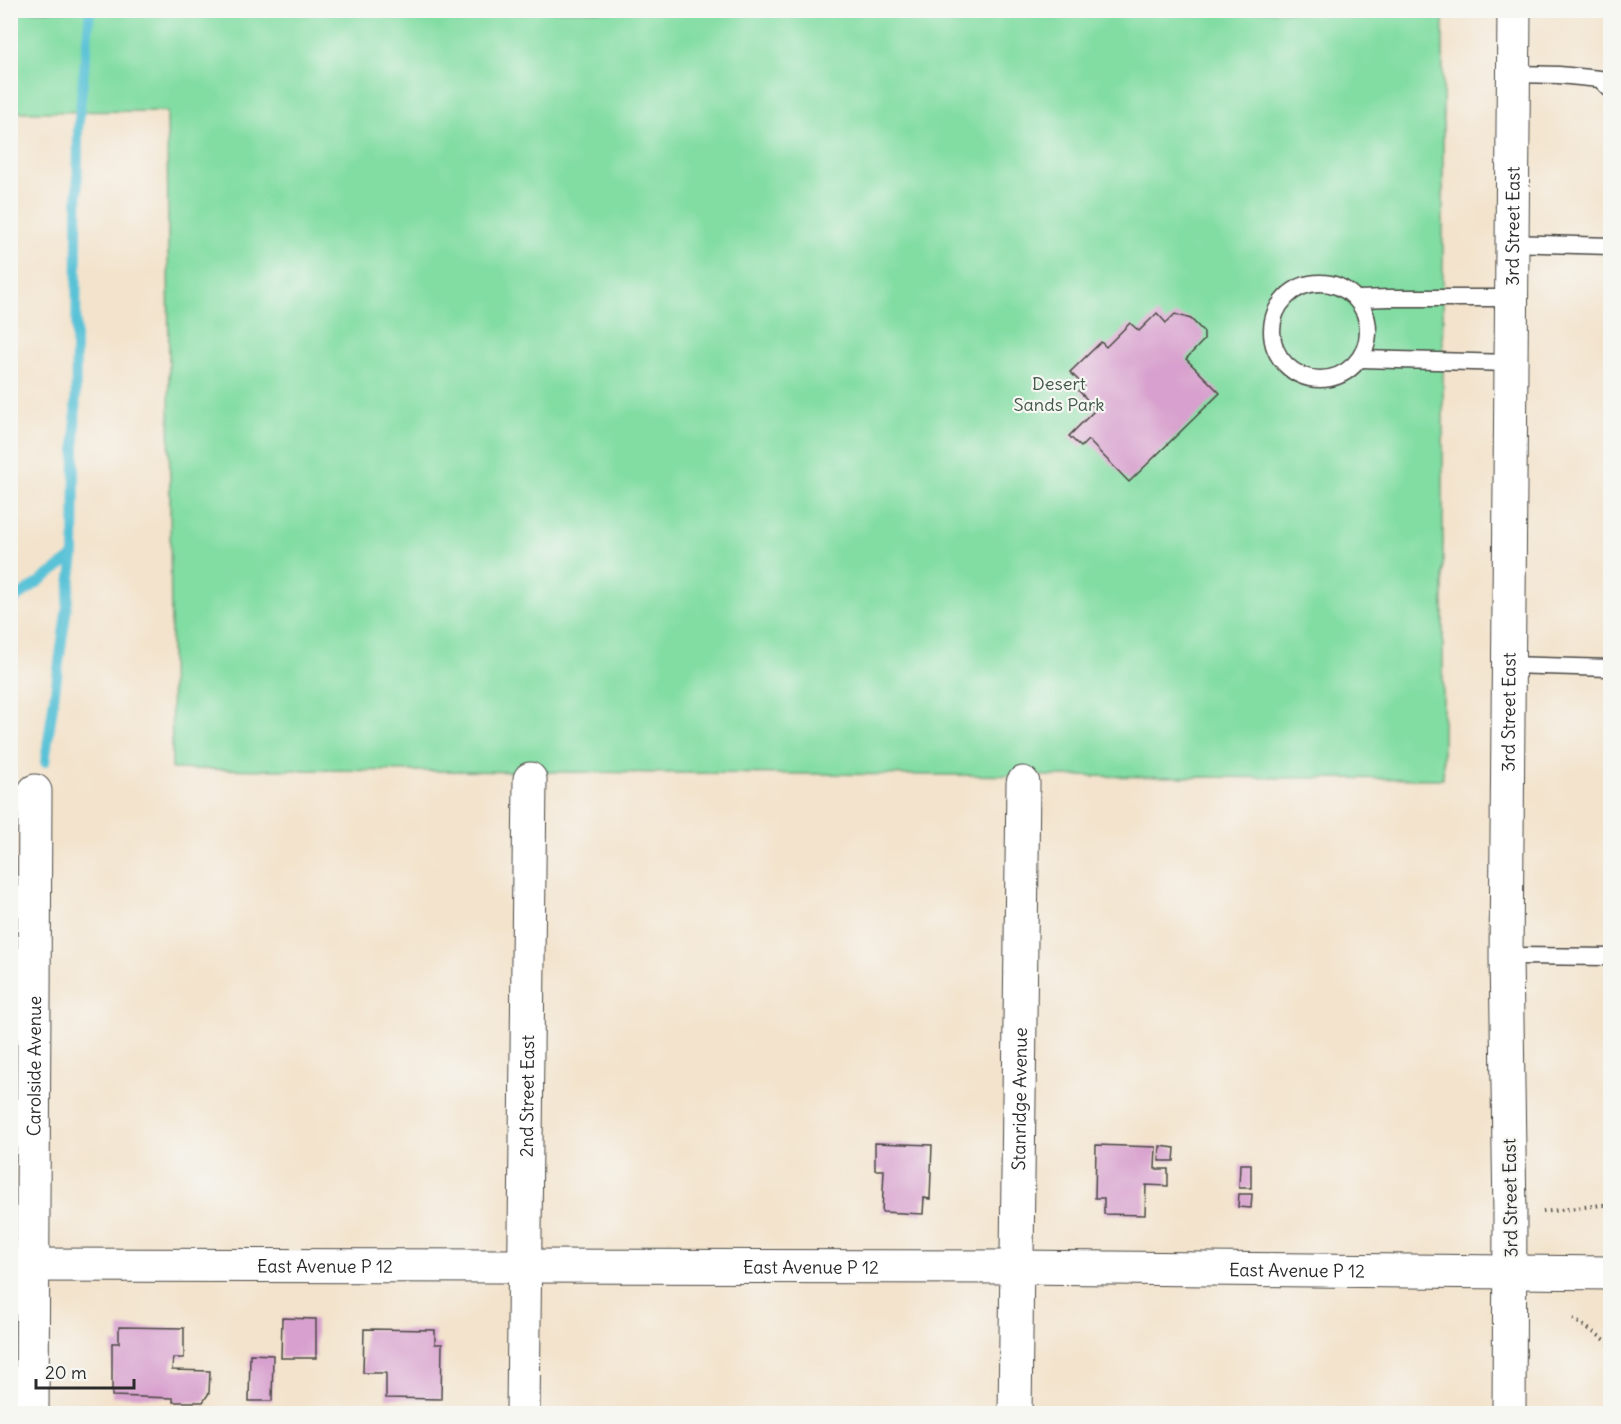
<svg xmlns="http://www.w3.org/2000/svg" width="1621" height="1424" font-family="Delius,sans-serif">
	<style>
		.green { fill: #82dda3; stroke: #568467; stroke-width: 1.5 }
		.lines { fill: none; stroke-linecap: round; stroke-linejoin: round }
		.stream { stroke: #5ac2d7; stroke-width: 10 }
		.building { fill: #d8a0ce }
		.service-casing { stroke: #494743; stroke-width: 19 }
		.minor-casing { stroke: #494743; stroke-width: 35 }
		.path { stroke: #494743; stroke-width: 4; stroke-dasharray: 1.5 4.5; stroke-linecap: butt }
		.service { stroke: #fff; stroke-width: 16 }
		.minor { stroke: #fff; stroke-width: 33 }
		.labels { text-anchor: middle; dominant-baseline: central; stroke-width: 4.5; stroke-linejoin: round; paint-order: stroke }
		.street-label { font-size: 18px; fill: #2b2b2b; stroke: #f6f6f2 }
		.park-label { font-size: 18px; fill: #415849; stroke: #f6f6f2 }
	</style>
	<rect width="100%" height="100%" fill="#f6f6f2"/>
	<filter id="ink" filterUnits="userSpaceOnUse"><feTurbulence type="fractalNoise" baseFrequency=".0167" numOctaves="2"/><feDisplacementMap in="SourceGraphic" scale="12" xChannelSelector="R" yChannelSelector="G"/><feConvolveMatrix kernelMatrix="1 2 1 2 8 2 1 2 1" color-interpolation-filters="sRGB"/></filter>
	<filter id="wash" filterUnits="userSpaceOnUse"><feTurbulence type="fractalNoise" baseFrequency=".008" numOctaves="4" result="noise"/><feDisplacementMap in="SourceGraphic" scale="24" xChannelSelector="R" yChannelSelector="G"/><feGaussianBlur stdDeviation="1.35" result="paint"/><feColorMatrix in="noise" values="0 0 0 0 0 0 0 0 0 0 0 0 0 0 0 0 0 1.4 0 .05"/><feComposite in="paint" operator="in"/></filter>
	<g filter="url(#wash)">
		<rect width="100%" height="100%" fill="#f3e3cc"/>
		<path class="green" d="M10 11H1443V779L172 769 167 111 11 112Z"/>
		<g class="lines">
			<g class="stream">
				<path d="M10 603 74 556"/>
				<path d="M45 762 74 556 78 130 90 10"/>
			</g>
		</g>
		<g id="blocks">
			<g class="building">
				<path d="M1157 313 1166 323 1175 314 1191 319 1204 332V340L1186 359 1220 393 1129 482 1088 440 1081 447 1069 436 1096 409 1079 391 1084 386 1070 372 1101 342 1106 347 1130 323 1139 331Z"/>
				<path d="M875 1143 932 1145 930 1199 924 1198 923 1214 882 1212 884 1170H875Z"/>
				<path d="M1096 1145 1156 1147 1155 1169H1168V1186L1146 1185 1145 1215 1104 1214V1198H1095Z"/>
				<path d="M1160 1146 1175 1148 1174 1161H1159Z"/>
				<path d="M1240 1164H1251V1188H1239Z"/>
				<path d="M1239 1194H1252L1251 1208 1238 1207Z"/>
				<path d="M282 1318 316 1319V1358H281Z"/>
				<path d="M119 1327 184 1328V1358H173L172 1370 210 1371 209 1393 203 1402H173V1398L112 1396V1343H119Z"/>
				<path d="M364 1329 435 1330V1344H442L441 1399 386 1398V1373H363Z"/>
				<path d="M250 1354 273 1355 272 1401H249Z"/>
				<path d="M625 1409 692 1410V1414H625Z"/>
			</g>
		</g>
	</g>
	<g filter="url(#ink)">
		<use href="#blocks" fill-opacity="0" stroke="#494743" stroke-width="1.5"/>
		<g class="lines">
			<defs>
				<g id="service">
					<path d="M1513 74 1559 75 1600 79 1610 89"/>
					<path d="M1512 243 1610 246"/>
					<circle cx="1320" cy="331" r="48"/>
					<path d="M1359 299 1389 298H1511"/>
					<path d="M1361 359 1510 363"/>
					<path d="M1509 665 1610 668"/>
					<path d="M1506 956 1610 957"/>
				</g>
				<g id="minor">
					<path id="s1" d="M10 1265 1016 1267 1610 1273"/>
					<path id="s2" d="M32 1414 35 791"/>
					<path id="s3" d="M523 1414 530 779"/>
					<path id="s4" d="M1015 1414 1023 783"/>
					<path id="s5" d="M1509 1414 1510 1215 1506 956 1514 10"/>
				</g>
			</defs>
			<use href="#service" class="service-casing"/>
			<use href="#minor" class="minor-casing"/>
			<g class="path">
				<path d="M1543 1212 1610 1204"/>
				<path d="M1573 1319 1610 1343"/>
			</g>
			<use href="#service" class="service"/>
			<use href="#minor" class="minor"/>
		</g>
	</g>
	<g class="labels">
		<g class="street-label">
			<text stroke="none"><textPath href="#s5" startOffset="1188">3rd Street East</textPath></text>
			<text stroke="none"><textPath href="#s5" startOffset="702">3rd Street East</textPath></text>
			<text stroke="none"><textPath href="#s2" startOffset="348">Carolside Avenue</textPath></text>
			<text stroke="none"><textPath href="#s3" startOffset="318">2nd Street East</textPath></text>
			<text stroke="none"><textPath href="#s4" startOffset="315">Stanridge Avenue</textPath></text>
			<text transform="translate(1510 1198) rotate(-91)">3rd Street East</text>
			<text stroke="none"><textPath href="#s1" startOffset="315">East Avenue P 12</textPath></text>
			<text stroke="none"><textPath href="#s1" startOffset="801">East Avenue P 12</textPath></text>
			<text stroke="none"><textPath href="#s1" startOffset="1287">East Avenue P 12</textPath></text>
		</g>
		<g class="park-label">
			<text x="1059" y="383">Desert<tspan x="1059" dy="21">Sands Park</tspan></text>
		</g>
	</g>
	<rect width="1621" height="1424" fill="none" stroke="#f6f6f2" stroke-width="36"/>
	<path d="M36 1379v9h98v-9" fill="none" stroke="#2b2b2b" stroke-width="3"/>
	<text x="45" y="1379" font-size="18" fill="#2b2b2b" stroke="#f6f6f2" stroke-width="4.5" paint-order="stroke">20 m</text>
</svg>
